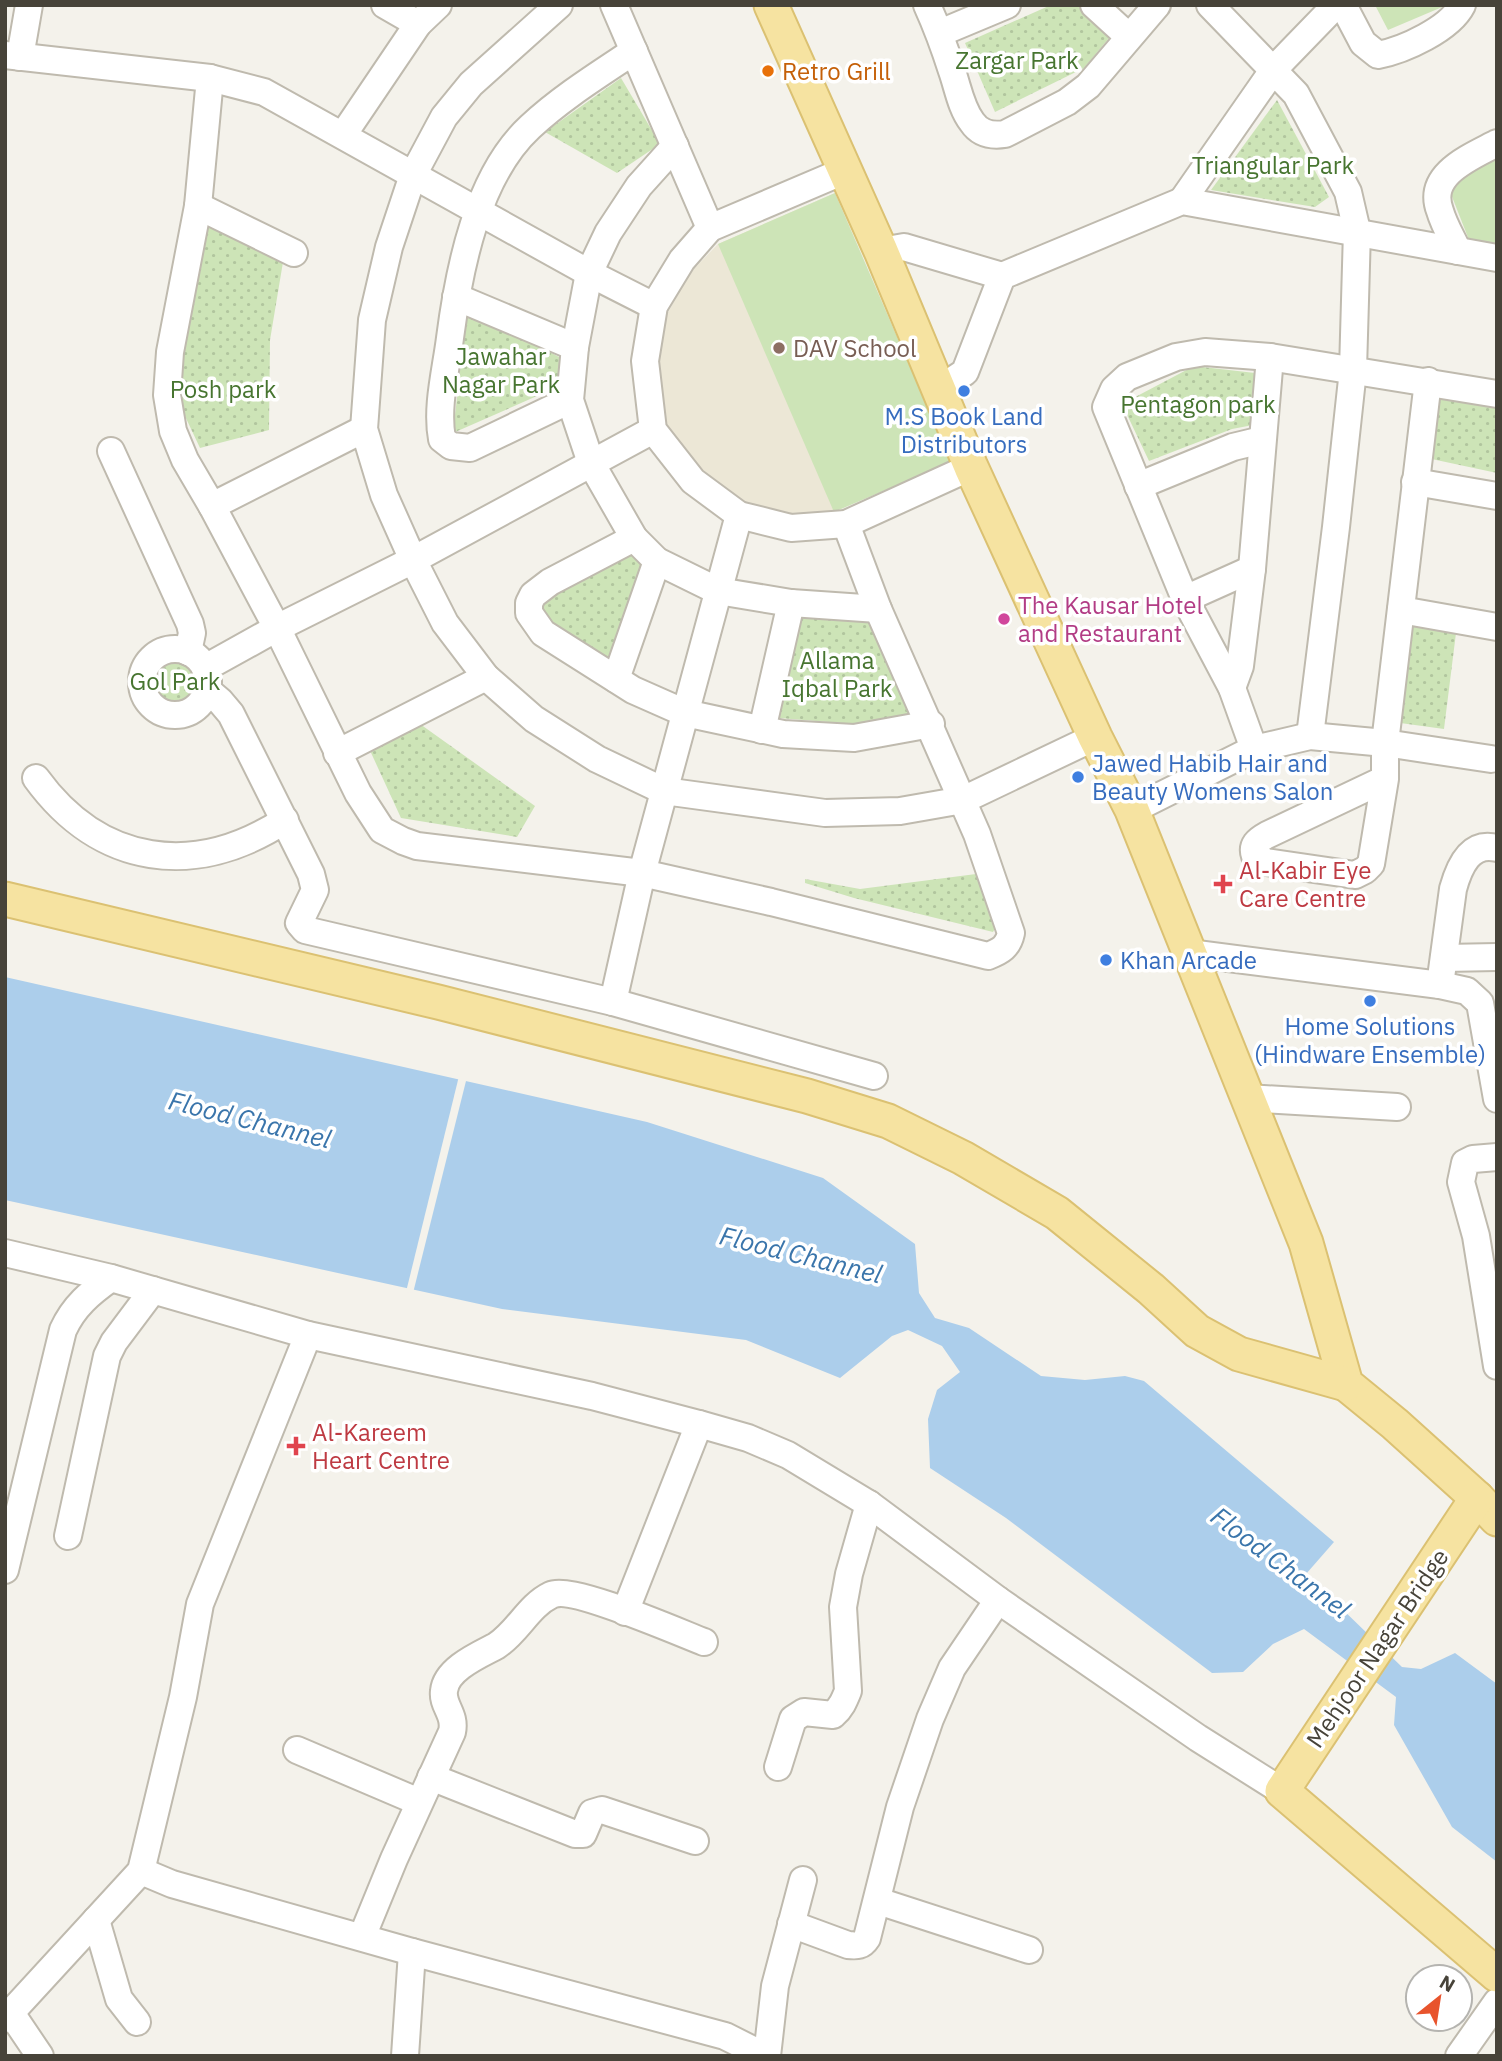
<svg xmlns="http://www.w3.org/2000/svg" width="1502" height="2061" font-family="'IBM Plex Sans',sans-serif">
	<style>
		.education { fill: #ece7d6 }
		.green { fill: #cde4b7 }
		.park { fill: url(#park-dots) }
		.water { fill: #acceeb }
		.pier { fill: #f4f2eb }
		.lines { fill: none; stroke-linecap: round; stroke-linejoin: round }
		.minor-casing { stroke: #bfbaae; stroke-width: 30 }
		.major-casing { stroke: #dbc172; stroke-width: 37 }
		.minor { stroke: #fff; stroke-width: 26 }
		.major { stroke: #f6e3a1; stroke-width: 33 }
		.food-dot { fill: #e8710a; stroke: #fff; stroke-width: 2.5 }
		.education-dot { fill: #8d6e63; stroke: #fff; stroke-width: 2.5 }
		.shop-dot { fill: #3f7fe0; stroke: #fff; stroke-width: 2.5 }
		.hotel-dot { fill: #d1479c; stroke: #fff; stroke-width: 2.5 }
		.health-dot { fill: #e0444e; stroke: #fff; stroke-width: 2.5 }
		.labels { text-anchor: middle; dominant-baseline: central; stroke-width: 7; stroke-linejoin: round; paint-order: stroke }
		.park-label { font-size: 24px; fill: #477530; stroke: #fff }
		.food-label { font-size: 24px; fill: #c56008; stroke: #fff; text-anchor: start }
		.education-label { font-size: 24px; fill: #785e54; stroke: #fff; text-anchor: start }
		.shop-label { font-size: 24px; fill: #366cbe; stroke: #fff }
		.hotel-label { font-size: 24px; fill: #b23c85; stroke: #fff; text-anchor: start }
		.health-label { font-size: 24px; fill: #be3a42; stroke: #fff; text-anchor: start }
		.street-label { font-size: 24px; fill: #474339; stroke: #fff }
		.water-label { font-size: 26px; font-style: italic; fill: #3a75ab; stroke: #fff }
	</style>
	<defs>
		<pattern id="park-dots" width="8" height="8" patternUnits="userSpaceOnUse" patternTransform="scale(1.75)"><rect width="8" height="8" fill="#cde4b7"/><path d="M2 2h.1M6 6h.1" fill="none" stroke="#b1c59e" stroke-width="1.8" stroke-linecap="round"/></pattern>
	</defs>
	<rect width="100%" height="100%" fill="#f4f2eb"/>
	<path class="education" d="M835 193 834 512 795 515 740 505 696 471 661 421 652 374 662 323 690 273 718 244Z"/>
	<g class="green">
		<path d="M1375 5H1447L1388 30Z"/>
		<path d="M1497 150V244L1469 240 1449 189Z"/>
		<path d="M835 193 951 462 834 512 718 244Z"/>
	</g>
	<g class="park">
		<path d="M1051 5H1082L1115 31 1084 68 995 112 965 43Z"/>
		<path d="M621 78 660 144 617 173 545 132Z"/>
		<path d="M1277 100 1329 197 1315 207 1211 190Z"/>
		<path d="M203 224H211L283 262 270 340 269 430 200 448 176 397 184 317Z"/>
		<path d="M467 309 561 358 562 385 453 433Z"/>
		<path d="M1194 366 1255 373 1253 425 1232 429 1149 461 1122 404Z"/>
		<path d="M1435 391 1497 402V473L1427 458Z"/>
		<path d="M631 552 647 565 612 667 564 637 533 601Z"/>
		<path d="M1405 615 1457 625 1444 729 1393 722Z"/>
		<path d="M799 617H866L909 715 853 724 779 718Z"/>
		<circle cx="174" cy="681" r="28"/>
		<path d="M420 724 535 806 517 837 401 818 367 744Z"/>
		<path d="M976 874 997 925 993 932 854 898 805 883V879L860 889Z"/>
	</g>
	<path class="water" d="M5 977 647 1122 823 1178 915 1244 919 1293 935 1318 969 1328 1041 1376 1085 1380 1125 1376 1144 1381 1334 1542 1306 1574 1402 1667 1421 1669 1455 1653 1497 1684V1862L1452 1827 1394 1725 1396 1697 1304 1629 1273 1644 1243 1672 1212 1673 1006 1518 930 1468 928 1419 937 1390 960 1372 942 1346 908 1330 892 1336 840 1378 746 1340 502 1309 5 1200Z"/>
	<path class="pier" d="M459 1076 467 1077 413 1293 406 1292Z"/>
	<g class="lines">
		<defs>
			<g id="minor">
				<path d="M385 5 418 24"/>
				<path d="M559 5 471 84 444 117 413 175 389 247 372 320 364 429 384 495 413 560 445 623 486 677 534 719 597 759 664 791 825 813 900 811 963 800 1095 737"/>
				<path d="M614 5 710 228"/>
				<path d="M927 5C937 27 945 49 952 71 958 88 961 108 972 122 980 134 992 136 1005 134L1067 102 1088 86 1157 5"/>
				<path d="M1094 5 1129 37"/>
				<path d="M1210 5 1296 94 1348 192 1357 231 1353 370 1336 527 1310 736"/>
				<path d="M1343 5 1363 43 1378 55C1404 50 1450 29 1462 5"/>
				<path d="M940 33 1007 5"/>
				<path d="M5 55 210 78 264 92 589 273 654 306"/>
				<path d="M20 57 29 5"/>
				<path d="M210 78 198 206 170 352 167 395 173 431 185 460 212 506 277 628 358 793 382 830 403 841 417 846 642 873 771 902 988 956C1001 951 1008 947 1011 933L977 834 878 609 846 524"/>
				<path d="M343 135 418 24 438 5"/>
				<path d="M675 146 639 186 608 233 589 273 575 347 570 400 591 463 634 538 657 561 718 591 791 603 878 609"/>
				<path d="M844 171 710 228 682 260 654 306 645 361 653 430 693 481 739 515 791 528 846 524 971 467"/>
				<path d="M1182 201 1274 69 1336 5"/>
				<path d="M198 206 294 253"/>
				<path d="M881 251 904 247 1002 276"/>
				<path d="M1458 251C1452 238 1444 225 1440 211 1426 174 1471 157 1497 143"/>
				<path d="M456 297 575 347"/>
				<path d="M938 390 965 372 1002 276 1182 201 1497 258"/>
				<path d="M570 400 470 448 451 446 442 439C436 407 446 370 450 338 459 269 477 176 530 127 561 98 598 75 634 51"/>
				<path d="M111 451 190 624 192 633 188 652"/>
				<path d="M1415 482 1497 496"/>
				<path d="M1138 486 1233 447 1262 440"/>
				<path d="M212 506 364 429"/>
				<path d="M634 538 550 582 533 595 529 603V613L543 633 633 690 685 713 783 734 854 738 931 724"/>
				<path d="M1185 599 1252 569"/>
				<path d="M1401 610 1497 627"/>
				<circle cx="175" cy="682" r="33"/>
				<path d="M205 668 277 628 413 560 653 430"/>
				<path d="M616 679 657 561"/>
				<path d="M1232 688 1240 666 1252 569 1270 357"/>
				<path d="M207 690 220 701 231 714 311 874 315 890 299 923 305 930 613 1002 874 1076"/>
				<path d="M762 730 791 603"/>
				<path d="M1254 749 1232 688 1185 599 1106 407 1114 389 1127 377 1176 357 1205 352 1270 357 1497 394"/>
				<path d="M337 753 486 677"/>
				<path d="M36 778C100 866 195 879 285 820"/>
				<path d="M1385 779 1267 835C1258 840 1251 845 1255 856L1266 862 1355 875 1365 870 1371 864 1385 779V743L1428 381"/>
				<path d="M1132 810 1254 749 1310 736 1385 743 1491 759"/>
				<path d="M1189 953 1440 985 1467 991 1480 1003 1497 1099"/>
				<path d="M1444 958 1497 957"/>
				<path d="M1440 985 1453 889C1459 867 1470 841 1497 848"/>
				<path d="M613 1002 642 873 739 515"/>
				<path d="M1247 1098 1397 1107"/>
				<path d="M1497 1157 1473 1159 1465 1163 1461 1182 1476 1236 1497 1366"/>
				<path d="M5 1253 111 1278 308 1335 592 1396 699 1424 748 1438 788 1455 869 1504 998 1600 1198 1738 1282 1791"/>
				<path d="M68 1536 107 1356 114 1342 153 1290"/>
				<path d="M5 1570 63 1330C74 1306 90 1293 111 1278"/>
				<path d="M625 1612 699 1424"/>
				<path d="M297 1750 419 1802"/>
				<path d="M778 1767 793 1719 804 1712 833 1715C841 1708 844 1701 848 1691L843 1607 849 1574 869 1504"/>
				<path d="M431 1777 575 1834H583L592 1813 602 1810 695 1841"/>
				<path d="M141 1871 172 1884 412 1952 725 2036 765 2056"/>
				<path d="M878 1901 1029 1950"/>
				<path d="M96 1920 119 1999 137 2022"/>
				<path d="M791 1924 848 1945C857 1946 862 1946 867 1938L900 1807 930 1719 952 1668 998 1600"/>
				<path d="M362 1937 394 1859 452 1732C456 1714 442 1706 444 1691 446 1669 479 1655 496 1646 518 1632 528 1606 551 1595 571 1585 678 1632 704 1642"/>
				<path d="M11 2013 40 2056"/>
				<path d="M5 2019 141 1871 183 1697 200 1604 308 1335"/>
				<path d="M405 2056 412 1952"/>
				<path d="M767 2056 775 1986 803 1880"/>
				<path d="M1459 2056 1497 2002"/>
			</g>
			<g id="major">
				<path d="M771 5 881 251 971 467 1095 737 1132 810 1306 1243 1346 1384 1395 1424 1477 1498 1497 1519"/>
				<path d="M5 899 438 1002 807 1096 888 1121 963 1158 1057 1213 1151 1289 1197 1331 1239 1354 1346 1384"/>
				<path d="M1477 1498 1282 1791 1497 1975"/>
			</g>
		</defs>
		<use href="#minor" class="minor-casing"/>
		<use href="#major" class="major-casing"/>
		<use href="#minor" class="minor"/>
		<use href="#major" class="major"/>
	</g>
	<circle class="food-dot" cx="768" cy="71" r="7"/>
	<circle class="education-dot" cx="779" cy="348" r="7"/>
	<g class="shop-dot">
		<circle cx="964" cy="391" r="7"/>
		<circle cx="1078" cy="777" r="7"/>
		<circle cx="1106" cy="960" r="7"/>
		<circle cx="1370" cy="1001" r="7"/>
	</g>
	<circle class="hotel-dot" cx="1004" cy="619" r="7"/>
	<g class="health-dot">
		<path d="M1219.5 873.5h7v7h7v7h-7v7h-7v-7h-7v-7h7z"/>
		<path d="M292.5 1435.5h7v7h7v7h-7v7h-7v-7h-7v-7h7z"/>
	</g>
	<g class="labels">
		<g class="park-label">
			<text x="1017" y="60">Zargar Park</text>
			<text x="1273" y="165">Triangular Park</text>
			<text x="501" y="356">Jawahar<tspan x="501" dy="28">Nagar Park</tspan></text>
			<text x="223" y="389">Posh park</text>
			<text x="1198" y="404">Pentagon park</text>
			<text x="837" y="660">Allama<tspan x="837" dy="28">Iqbal Park</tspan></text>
			<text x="175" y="681">Gol Park</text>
		</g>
		<g class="food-label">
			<text x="782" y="71">Retro Grill</text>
		</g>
		<g class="education-label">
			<text x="793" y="348">DAV School</text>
		</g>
		<g class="shop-label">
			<text x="964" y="416">M.S Book Land<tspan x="964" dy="28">Distributors</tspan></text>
			<text x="1092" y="763" text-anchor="start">Jawed Habib Hair and<tspan x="1092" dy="28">Beauty Womens Salon</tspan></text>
			<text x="1120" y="960" text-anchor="start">Khan Arcade</text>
			<text x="1370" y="1026">Home Solutions<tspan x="1370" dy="28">(Hindware Ensemble)</tspan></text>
		</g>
		<g class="hotel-label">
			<text x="1018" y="605">The Kausar Hotel<tspan x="1018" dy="28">and Restaurant</tspan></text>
		</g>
		<g class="health-label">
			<text x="1239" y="870">Al-Kabir Eye<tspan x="1239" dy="28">Care Centre</tspan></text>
			<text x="312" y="1432">Al-Kareem<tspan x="312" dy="28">Heart Centre</tspan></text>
		</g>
		<g class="street-label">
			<text transform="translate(1377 1648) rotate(-56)">Mehjoor Nagar Bridge</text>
		</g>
		<g class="water-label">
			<text transform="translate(250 1119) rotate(14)">Flood Channel</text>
			<text transform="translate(801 1254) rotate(14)">Flood Channel</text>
			<text transform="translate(1281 1562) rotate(37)">Flood Channel</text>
		</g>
	</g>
	<rect width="1502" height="2061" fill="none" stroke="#474339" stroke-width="14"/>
	<g transform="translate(1439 1998) rotate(30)"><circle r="33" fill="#ffffff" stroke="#b5b4b0" stroke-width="2"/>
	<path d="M0-5L12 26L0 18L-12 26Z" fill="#e8542d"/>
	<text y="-10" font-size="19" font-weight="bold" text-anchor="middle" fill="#474339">N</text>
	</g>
</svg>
